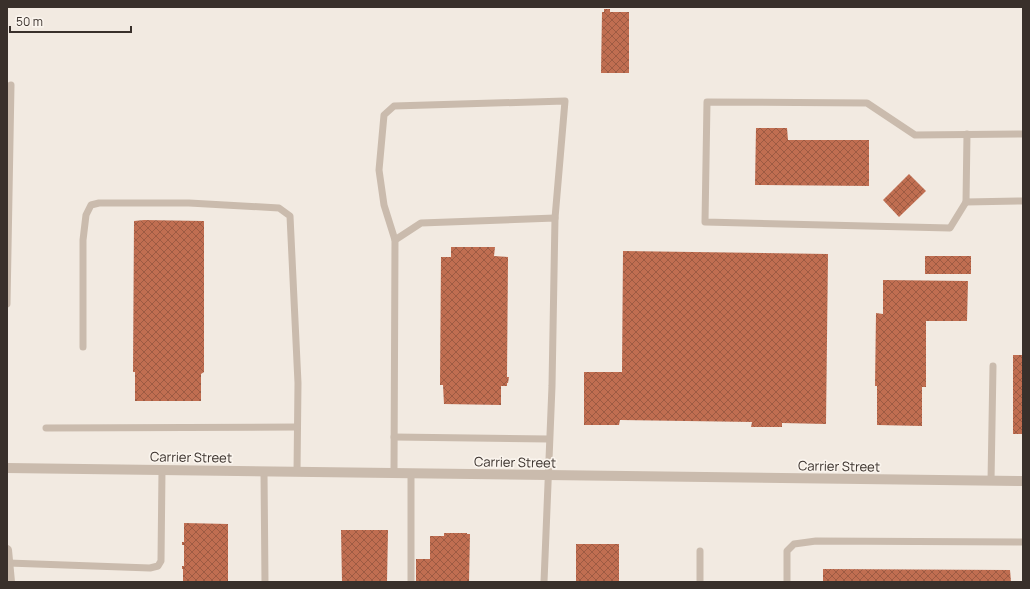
<svg xmlns="http://www.w3.org/2000/svg" width="1030" height="589" font-family="Manrope,sans-serif">
	<style>
		.building { fill: url(#building-cross-hatch) }
		.lines { fill: none; stroke-linecap: round; stroke-linejoin: round }
		.service { stroke: #cabbad; stroke-width: 7 }
		.minor { stroke: #cabbad; stroke-width: 10 }
		.labels { text-anchor: middle; dominant-baseline: central; stroke-width: 3.5; stroke-linejoin: round; paint-order: stroke }
		.street-label { font-size: 13px; fill: #39302b; stroke: #faf4ed }
	</style>
	<defs>
		<pattern id="building-cross-hatch" width="8" height="8" patternUnits="userSpaceOnUse"><rect width="8" height="8" fill="#c06e51"/><path d="M0 0l8 8M0 8l8-8" fill="none" stroke="#9d5b43"/></pattern>
	</defs>
	<rect width="100%" height="100%" fill="#f2eae1"/>
	<g class="building">
		<path d="M604 9H610V12H629V73H601L602 12H604Z"/>
		<path d="M756 128H787L788 140H869V186L755 185Z"/>
		<path d="M909 174 926 191 899 217 883 200Z"/>
		<path d="M144 220 204 221V372L201 374V401H135V372H133L134 221Z"/>
		<path d="M451 247H495L494 256 508 257 507 377H509L508 383H507V386H501V405L444 404 443 385H440L441 257H451Z"/>
		<path d="M623 251 828 254 826 424 782 423V427H751L752 422 620 420 619 425H584V372H622Z"/>
		<rect x="925" y="256" width="46" height="18"/>
		<path d="M883 280 968 281 967 321H926V387H922V426L877 425V386H875L876 313 883 314Z"/>
		<rect x="1013" y="355" width="10" height="79"/>
		<path d="M184 523 228 524V582H183V569H182V566H184V545H182V542H184Z"/>
		<path d="M341 530H388L387 582H342Z"/>
		<path d="M444 533H467V534H470L469 582H416V559H430V536H444Z"/>
		<rect x="576" y="544" width="43" height="38"/>
		<path d="M823 569 1010 570 1011 582H823Z"/>
	</g>
	<g class="lines">
		<g class="service">
			<path d="M967 134 966 202 1023 201"/>
			<path d="M966 202 950 228 705 222 707 102 867 103 915 135 1023 134"/>
			<path d="M395 240 384 205 379 170 384 115 394 106 565 101 555 218"/>
			<path d="M7 304 11 85"/>
			<path d="M83 347V240L86 215 91 205 99 203H189L279 208 290 216 298 383 297 472"/>
			<path d="M46 428 297 427"/>
			<path d="M394 437 549 439"/>
			<path d="M264 471 265 582"/>
			<path d="M394 473 395 240 421 223 555 218 552 386 544 582"/>
			<path d="M991 481 993 366"/>
			<path d="M8 563 150 568 158 566 161 561 162 470"/>
			<path d="M411 582V473"/>
			<path d="M700 582V551"/>
			<path d="M787 582V551L794 544 816 541 1023 542"/>
		</g>
		<g class="minor">
			<path d="M7 468 1023 481"/>
			<path d="M7 550 10 582"/>
		</g>
	</g>
	<g class="labels">
		<g class="street-label">
			<text transform="translate(191 457) rotate(1)">Carrier Street</text>
			<text transform="translate(515 462) rotate(1)">Carrier Street</text>
			<text transform="translate(839 466) rotate(1)">Carrier Street</text>
		</g>
	</g>
	<rect width="1030" height="589" fill="none" stroke="#39302b" stroke-width="16"/>
	<path d="M10 26v6h121v-6" fill="none" stroke="#39302b" stroke-width="2"/>
	<text x="16" y="26" font-size="12" fill="#39302b" stroke="#faf4ed" stroke-width="3" paint-order="stroke">50 m</text>
</svg>
